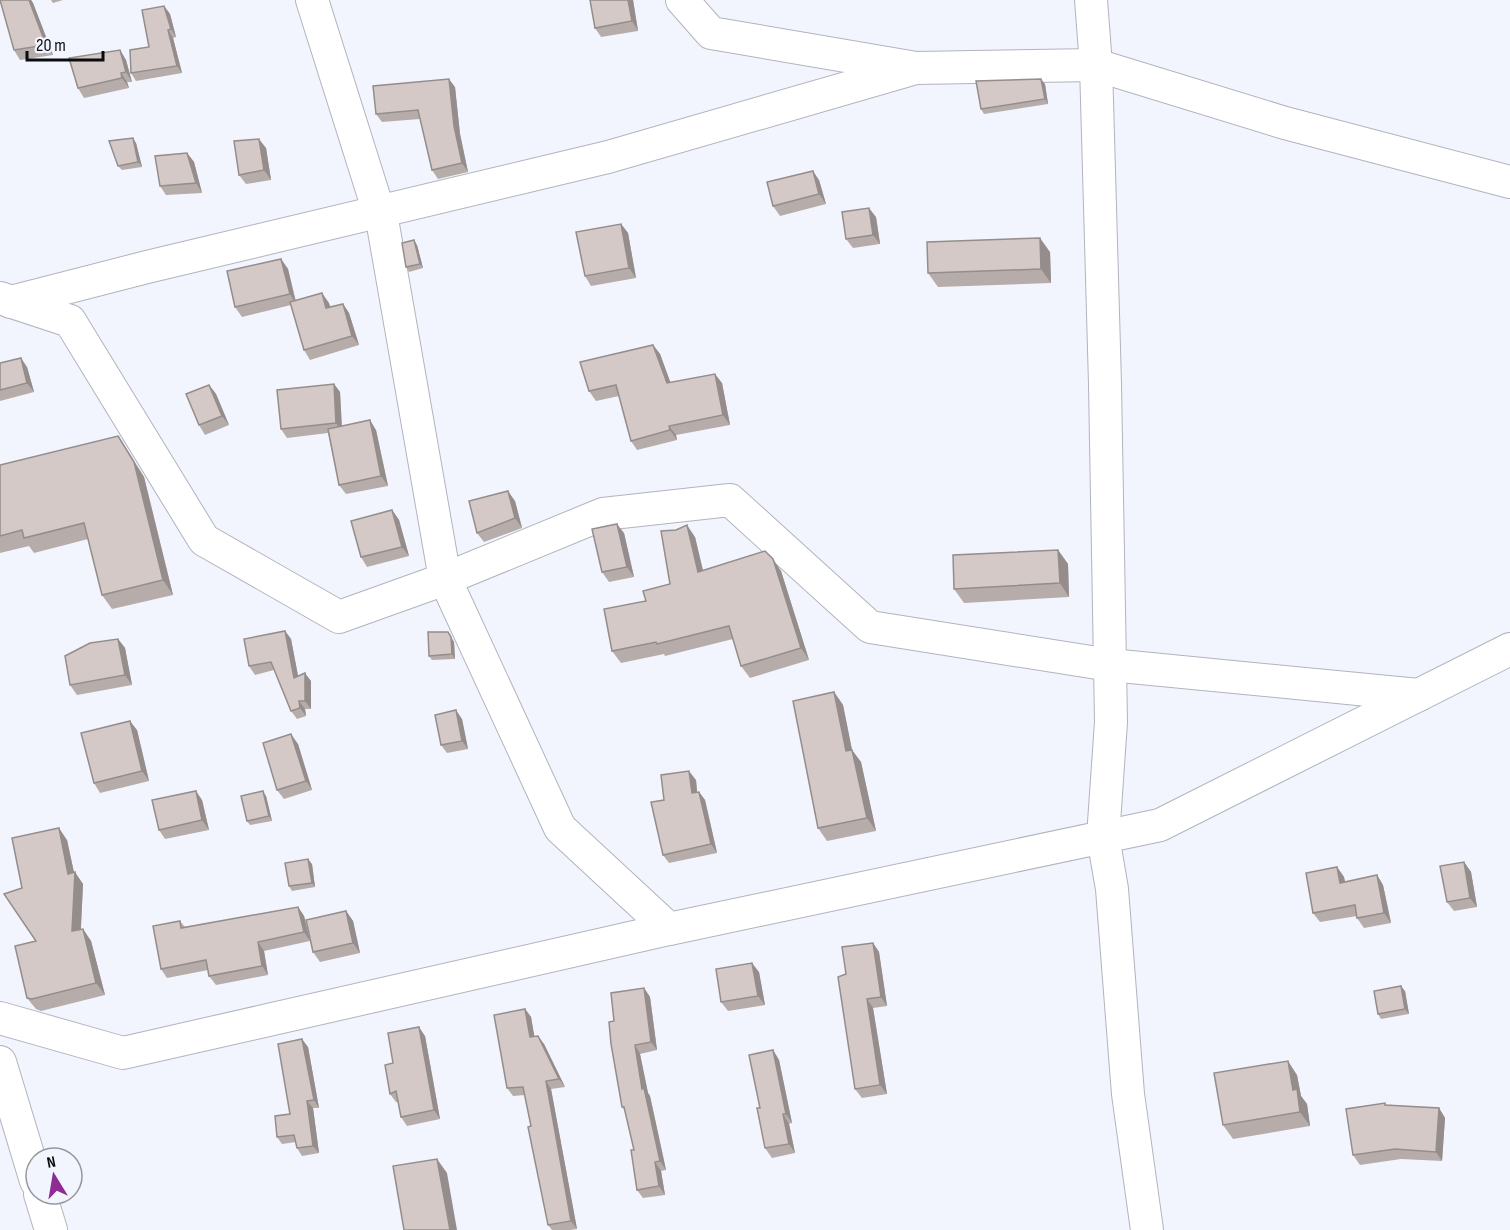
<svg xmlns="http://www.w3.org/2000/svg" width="1510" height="1230" font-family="'Sofia Sans Condensed',sans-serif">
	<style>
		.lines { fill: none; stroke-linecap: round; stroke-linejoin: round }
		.minor-casing { stroke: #b2b4bd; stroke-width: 34 }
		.minor { stroke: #fff; stroke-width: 32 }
		.wall { fill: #b6adaa }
		.shaded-wall { fill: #948d8b }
		.building { fill: #d4c9c6; stroke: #948d8b; stroke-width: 1.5 }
	</style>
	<rect width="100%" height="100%" fill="#f2f5fe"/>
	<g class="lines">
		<defs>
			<g id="minor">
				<path d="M312 0 383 225 445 579 560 828 669 929 1160 825 1510 649"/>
				<path d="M682 0 711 33 916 68 1096 65 1285 123 1510 182"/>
				<path d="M1091 0 1096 65 1105 384 1111 722 1103 837 1112 889 1128 1094 1147 1230"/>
				<path d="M0 298 70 321 204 540 339 617 445 579 603 514 730 500 870 627 1110 665 1419 695"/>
				<path d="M11 302 147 267 608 157 916 68"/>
				<path d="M0 1018 123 1053 669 929"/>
				<path d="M0 1062 36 1181"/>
				<path d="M40 1194 51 1230"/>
			</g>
		</defs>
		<use href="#minor" class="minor-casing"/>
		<use href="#minor" class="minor"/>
	</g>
	<g class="wall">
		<path d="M0 0H31L33 3 53 55 20 60 14 50Z"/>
		<path d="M51 0H63L53 3Z"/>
		<path d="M590 0H633L638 31 601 37 595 28Z"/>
		<path d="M164 6 170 14 176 37 173 38 182 73 136 81 131 73 149 47Z"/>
		<path d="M120 50 126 60 132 82H127L129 88 84 98 78 88Z"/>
		<path d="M1045 84 1048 104 984 114 981 109Z"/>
		<path d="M455 87 460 134 468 172 438 179 432 170 420 119 382 122 376 114Z"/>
		<path d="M136 143 142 167 122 170 118 166Z"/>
		<path d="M266 148 271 180 246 184 239 175Z"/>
		<path d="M187 153 194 162 202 193 166 195 160 186Z"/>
		<path d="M819 180 826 204 780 216 773 206Z"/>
		<path d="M876 217 880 244 853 248 846 239Z"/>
		<path d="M621 224 628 233 636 278 591 286 585 276Z"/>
		<path d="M417 245 423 268 409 272 406 267Z"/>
		<path d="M1050 252 1051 283 938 287 928 273Z"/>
		<path d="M281 259 288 269 296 301 329 303 330 307 343 304 349 313 359 345 310 360 304 350 291 305 242 317 235 307Z"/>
		<path d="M653 345 660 354 670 382 722 383 730 425 676 435 677 440 637 450 631 441 619 396 596 401 589 391Z"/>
		<path d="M0 363 27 367 34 392 0 401Z"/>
		<path d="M334 384 340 392 342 426 376 430 388 486 346 494 339 485 328 433 287 438 281 429Z"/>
		<path d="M209 385 216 394 229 425 205 435 199 425Z"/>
		<path d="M128 451 144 477 173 595 112 609 102 595 88 539 34 553 29 546 0 553V465Z"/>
		<path d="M515 501 522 528 484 542 477 533Z"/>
		<path d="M392 510 399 520 409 556 367 567 361 557Z"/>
		<path d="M624 533 634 577 609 582 602 572Z"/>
		<path d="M695 537 703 570 781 571 809 660 750 678 741 666 733 639 665 656 664 654 621 663 612 651 646 601 670 584Z"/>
		<path d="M1058 550 1068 564 1069 597 964 603 954 589Z"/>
		<path d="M285 631 291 639 298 676 311 681V709H305L306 716 297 719 291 711 274 670 255 675 249 666Z"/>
		<path d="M448 632 454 642 455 659 432 660 429 656Z"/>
		<path d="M118 639 125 648 132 685 77 695 70 685Z"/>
		<path d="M834 692 843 705 852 750 861 762 876 831 827 841 818 828Z"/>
		<path d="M462 719 468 749 447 753 441 745Z"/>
		<path d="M137 730 149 781 100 793 94 783Z"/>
		<path d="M298 744 312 790 284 799 277 790Z"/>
		<path d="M696 780 697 792H699L705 800 717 853 669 863 663 855 664 800Z"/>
		<path d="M266 796 272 821 250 825 247 821Z"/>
		<path d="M202 800 209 830 165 839 159 830Z"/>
		<path d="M67 840 74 873 83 884 81 929H83L91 941 105 995 41 1011 36 1009 27 998 36 941 22 888Z"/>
		<path d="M1464 862 1471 872 1477 907 1454 911 1447 902Z"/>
		<path d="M312 864 315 887 292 891 289 886Z"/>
		<path d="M1337 867 1344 877 1345 882 1377 875 1383 885 1391 923 1364 928 1357 918V916L1320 922 1313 913Z"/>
		<path d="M298 907 304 916 310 941 264 951 268 975 216 985 209 976 208 970 167 978 161 969 180 921 185 927Z"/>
		<path d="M346 911 353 921 360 953 320 962 313 952Z"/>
		<path d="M873 943 879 952 887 1006 873 1008 887 1094 862 1098 855 1089 846 974Z"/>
		<path d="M759 972 765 1005 728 1011 721 1002Z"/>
		<path d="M644 988 650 997 657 1050 640 1054 648 1093 650 1096 666 1170 661 1171 665 1195 643 1198 637 1190 634 1150 626 1112 622 1107Z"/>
		<path d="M1405 991 1409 1014 1381 1019 1378 1014Z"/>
		<path d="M525 1009 531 1017 534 1037 544 1044 565 1087 551 1089 577 1229 570 1230H552L548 1225 525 1095 513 1096 507 1088Z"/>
		<path d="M425 1036 440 1119 407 1126 401 1117 398 1102H396L390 1094 393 1063Z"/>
		<path d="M308 1047 319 1108H313L319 1153 302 1156 297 1148 296 1142 282 1144 277 1137 290 1114Z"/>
		<path d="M773 1050 779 1060 792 1123 789 1124 795 1153 772 1158 765 1148 760 1108Z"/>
		<path d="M1297 1075 1301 1096 1307 1104 1310 1126 1233 1139 1223 1125Z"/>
		<path d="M1385 1103 1387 1106 1439 1108 1445 1118 1442 1161 1401 1159 1360 1165 1353 1155Z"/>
	</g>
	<g class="shaded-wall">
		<path d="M29 0H31L33 3 53 55 46 45Z"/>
		<path d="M628 0H633L638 31 632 21Z"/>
		<path d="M164 6 170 14 176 37 171 29Z"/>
		<path d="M168 30 173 38 182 73 177 66Z"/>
		<path d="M120 50 126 60 132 82 126 72Z"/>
		<path d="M121 73 127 82 129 88 122 78Z"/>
		<path d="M449 79 455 87 460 134 468 172 462 163 454 126Z"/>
		<path d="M1041 79 1045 84 1048 104 1045 99Z"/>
		<path d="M133 138 136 143 142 167 138 162Z"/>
		<path d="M259 139 266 148 271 180 264 170Z"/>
		<path d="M187 153 194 162 202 193 196 183Z"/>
		<path d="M813 171 819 180 826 204 819 194Z"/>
		<path d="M869 208 876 217 880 244 873 235Z"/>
		<path d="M621 224 628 233 636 278 629 268Z"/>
		<path d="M1040 238 1050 252 1051 283 1041 269Z"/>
		<path d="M414 240 417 245 423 268 420 264Z"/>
		<path d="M281 259 288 269 296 304 290 294Z"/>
		<path d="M322 293 329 303 333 318 326 308Z"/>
		<path d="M343 304 349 313 359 345 352 336Z"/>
		<path d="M653 345 660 354 674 392 667 383Z"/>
		<path d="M21 358 27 367 34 392 27 383Z"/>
		<path d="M715 374 722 383 730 425 723 415Z"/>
		<path d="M334 384 340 392 342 432 336 423Z"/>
		<path d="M209 385 216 394 229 425 222 416Z"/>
		<path d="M370 420 376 430 388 486 381 476Z"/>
		<path d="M669 426 676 435 677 440 670 430Z"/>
		<path d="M118 436 144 477 173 595 163 580Z"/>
		<path d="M508 491 515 501 522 528 515 518Z"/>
		<path d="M392 510 399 520 409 556 402 547Z"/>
		<path d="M617 524 624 533 634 577 627 567Z"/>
		<path d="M687 525 695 537 706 584 698 572Z"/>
		<path d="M1058 550 1068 564 1069 597 1060 583Z"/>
		<path d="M773 559 781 571 809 660 801 648Z"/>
		<path d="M285 631 291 639 300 686 294 678Z"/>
		<path d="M448 632 454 642 455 659 452 654Z"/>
		<path d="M118 639 125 648 132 685 125 675Z"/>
		<path d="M305 673 311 681V709L305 701Z"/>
		<path d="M834 692 843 705 852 750 861 762 876 831 867 818 846 751Z"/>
		<path d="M299 701 305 709 306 716 300 708Z"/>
		<path d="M456 710 462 719 468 749 462 741Z"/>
		<path d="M130 721 137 730 149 781 142 771Z"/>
		<path d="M291 734 298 744 312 790 306 781Z"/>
		<path d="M689 771 696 780 698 802 692 793Z"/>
		<path d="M196 791 202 800 209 830 202 820Z"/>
		<path d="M263 791 266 796 272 821 269 816Z"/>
		<path d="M699 792 705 800 717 853 711 844Z"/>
		<path d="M59 828 67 840 75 877V872L83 884 80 943 72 931 68 874Z"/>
		<path d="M308 859 312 864 315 887 312 883Z"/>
		<path d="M1464 862 1471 872 1477 907 1470 898Z"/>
		<path d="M1337 867 1344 877 1347 892 1340 883Z"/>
		<path d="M1377 875 1383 885 1391 923 1384 913Z"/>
		<path d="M298 907 304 916 310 941 304 932Z"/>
		<path d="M346 911 353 921 360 953 353 943Z"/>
		<path d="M83 929 91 941 105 995 96 983Z"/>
		<path d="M258 942 264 951 268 975 262 966Z"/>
		<path d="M873 943 879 952 887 1006 881 997Z"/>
		<path d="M752 963 759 972 765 1005 758 996Z"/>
		<path d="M1401 986 1405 991 1409 1014 1405 1009Z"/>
		<path d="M644 988 650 997 657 1050 651 1042Z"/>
		<path d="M867 999 873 1008 887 1094 880 1085Z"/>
		<path d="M525 1009 531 1017 536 1045 530 1037Z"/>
		<path d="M419 1027 425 1036 440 1119 434 1110Z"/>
		<path d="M538 1036 544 1044 565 1087 559 1079Z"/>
		<path d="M302 1039 308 1047 319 1108 314 1100Z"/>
		<path d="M635 1045 640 1054 648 1093 650 1096 666 1170 660 1161 642 1089Z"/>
		<path d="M773 1050 779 1060 792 1123 786 1114Z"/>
		<path d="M1288 1061 1297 1075 1301 1096 1307 1104 1310 1126 1300 1112 1293 1090Z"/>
		<path d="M546 1081 551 1089 577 1229 571 1221Z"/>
		<path d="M307 1101 313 1108 319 1153 313 1146Z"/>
		<path d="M1439 1108 1445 1118 1442 1161 1436 1152Z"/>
		<path d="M783 1114 789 1124 795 1153 789 1144Z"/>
		<path d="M437 1159 447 1173 457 1230H450Z"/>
		<path d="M655 1162 661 1171 665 1195 659 1186Z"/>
	</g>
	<g class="building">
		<path d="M0 0H29L46 45 14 50Z"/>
		<path d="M590 0H628L632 21 595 28Z"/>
		<path d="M164 6 171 29 168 30 177 66 131 73 130 50 149 47 142 10Z"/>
		<path d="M120 50 126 72 121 73 122 78 78 88 69 58Z"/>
		<path d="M449 79 454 126 462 163 432 170 418 110 376 114 373 86Z"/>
		<path d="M1041 79 1045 99 981 109 976 81Z"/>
		<path d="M133 138 138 162 118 166 109 141Z"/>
		<path d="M259 139 264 170 239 175 234 141Z"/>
		<path d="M187 153 196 183 160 186 155 156Z"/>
		<path d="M813 171 819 194 773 206 767 182Z"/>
		<path d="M869 208 873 235 846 239 842 212Z"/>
		<path d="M621 224 629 268 585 276 576 232Z"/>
		<path d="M1040 238 1041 269 928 273 927 242Z"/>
		<path d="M414 240 420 264 406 267 402 243Z"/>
		<path d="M281 259 290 294 235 307 227 271Z"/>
		<path d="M322 293 326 308 343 304 352 336 304 350 290 302Z"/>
		<path d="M653 345 667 383 715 374 723 415 669 426 670 430 631 441 616 385 589 391 580 362Z"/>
		<path d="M21 358 27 383 0 390V363Z"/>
		<path d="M334 384 336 423 281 429 277 390Z"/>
		<path d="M209 385 222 416 199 425 186 394Z"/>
		<path d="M370 420 381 476 339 485 328 429Z"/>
		<path d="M118 436 134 462 163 580 102 595 84 523 24 538 22 530 0 536V465Z"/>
		<path d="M508 491 515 518 477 533 469 501Z"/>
		<path d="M392 510 402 547 361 557 351 521Z"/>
		<path d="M617 524 627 567 602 572 592 529Z"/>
		<path d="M687 525 698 572 765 551 773 559 801 648 741 666 729 626 657 644 656 642 612 651 604 609 646 601 643 591 670 584 661 531 676 530Z"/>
		<path d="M1058 550 1060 583 954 589 953 555Z"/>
		<path d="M285 631 294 678 305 673V701H299L300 708 291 711 271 662 249 666 244 639Z"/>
		<path d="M428 632H448L451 637 452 654 429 656Z"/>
		<path d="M118 639 125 675 70 685 65 656 90 643Z"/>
		<path d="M834 692 846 751 852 750 867 818 818 828 793 701Z"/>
		<path d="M456 710 462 741 441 745 435 715Z"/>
		<path d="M130 721 142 771 94 783 81 733Z"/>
		<path d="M291 734 306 781 277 790 263 743Z"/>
		<path d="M689 771 692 793 699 792 711 844 663 855 651 802 664 800 661 775Z"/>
		<path d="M196 791 202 820 159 830 152 800Z"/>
		<path d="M263 791 269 816 247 821 241 796Z"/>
		<path d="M59 828 68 874 75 872 72 931 83 929 96 983 32 999 27 998 15 946 36 941 4 894 22 888 12 838Z"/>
		<path d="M308 859 312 883 289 886 285 863Z"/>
		<path d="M1464 862 1470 898 1447 902 1440 866Z"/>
		<path d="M1337 867 1340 883 1377 875 1384 913 1357 918 1355 905 1313 913 1306 873Z"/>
		<path d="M298 907 304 932 258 942 262 966 209 976 206 960 161 969 153 926 180 921 181 928Z"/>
		<path d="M346 911 353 943 313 952 306 920Z"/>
		<path d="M873 943 881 997 867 999 880 1085 855 1089 838 977 846 974 842 947Z"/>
		<path d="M752 963 758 996 721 1002 716 969Z"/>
		<path d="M1401 986 1405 1009 1378 1014 1374 991Z"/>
		<path d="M644 988 651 1042 635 1045 642 1089 644 1088 660 1161 655 1162 659 1186 637 1190 631 1150H634L624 1107H622L611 1044 609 1022 614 1021 611 993Z"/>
		<path d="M525 1009 530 1037 538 1036 559 1079 546 1081 571 1221 548 1225 528 1127 531 1126 523 1087 507 1088 494 1015Z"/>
		<path d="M419 1027 434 1110 401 1117 396 1091 390 1094 385 1065 393 1063 388 1033Z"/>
		<path d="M302 1039 314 1100 307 1101 313 1146 297 1148 294 1135 277 1137 275 1116 290 1114 278 1044Z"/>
		<path d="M773 1050 786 1114H783L789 1144 765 1148 757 1108H760L749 1055Z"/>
		<path d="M1288 1061 1293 1090 1297 1089 1300 1112 1223 1125 1214 1073Z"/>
		<path d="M1385 1103V1105L1439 1108 1436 1152 1395 1149 1353 1155 1346 1109Z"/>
		<path d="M437 1159 450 1230H404L393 1166Z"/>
	</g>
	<g transform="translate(54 1176) rotate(349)"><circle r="28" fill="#f2f5fe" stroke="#96989e" stroke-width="1.5"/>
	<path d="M0-4.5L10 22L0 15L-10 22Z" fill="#8e2c94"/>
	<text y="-9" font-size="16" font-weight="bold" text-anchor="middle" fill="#0b0c0f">N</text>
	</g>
	<path d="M27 51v9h76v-9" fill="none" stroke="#0b0c0f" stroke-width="3"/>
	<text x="36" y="51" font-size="18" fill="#0b0c0f" stroke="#f2f5fe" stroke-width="4.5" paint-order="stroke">20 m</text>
</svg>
